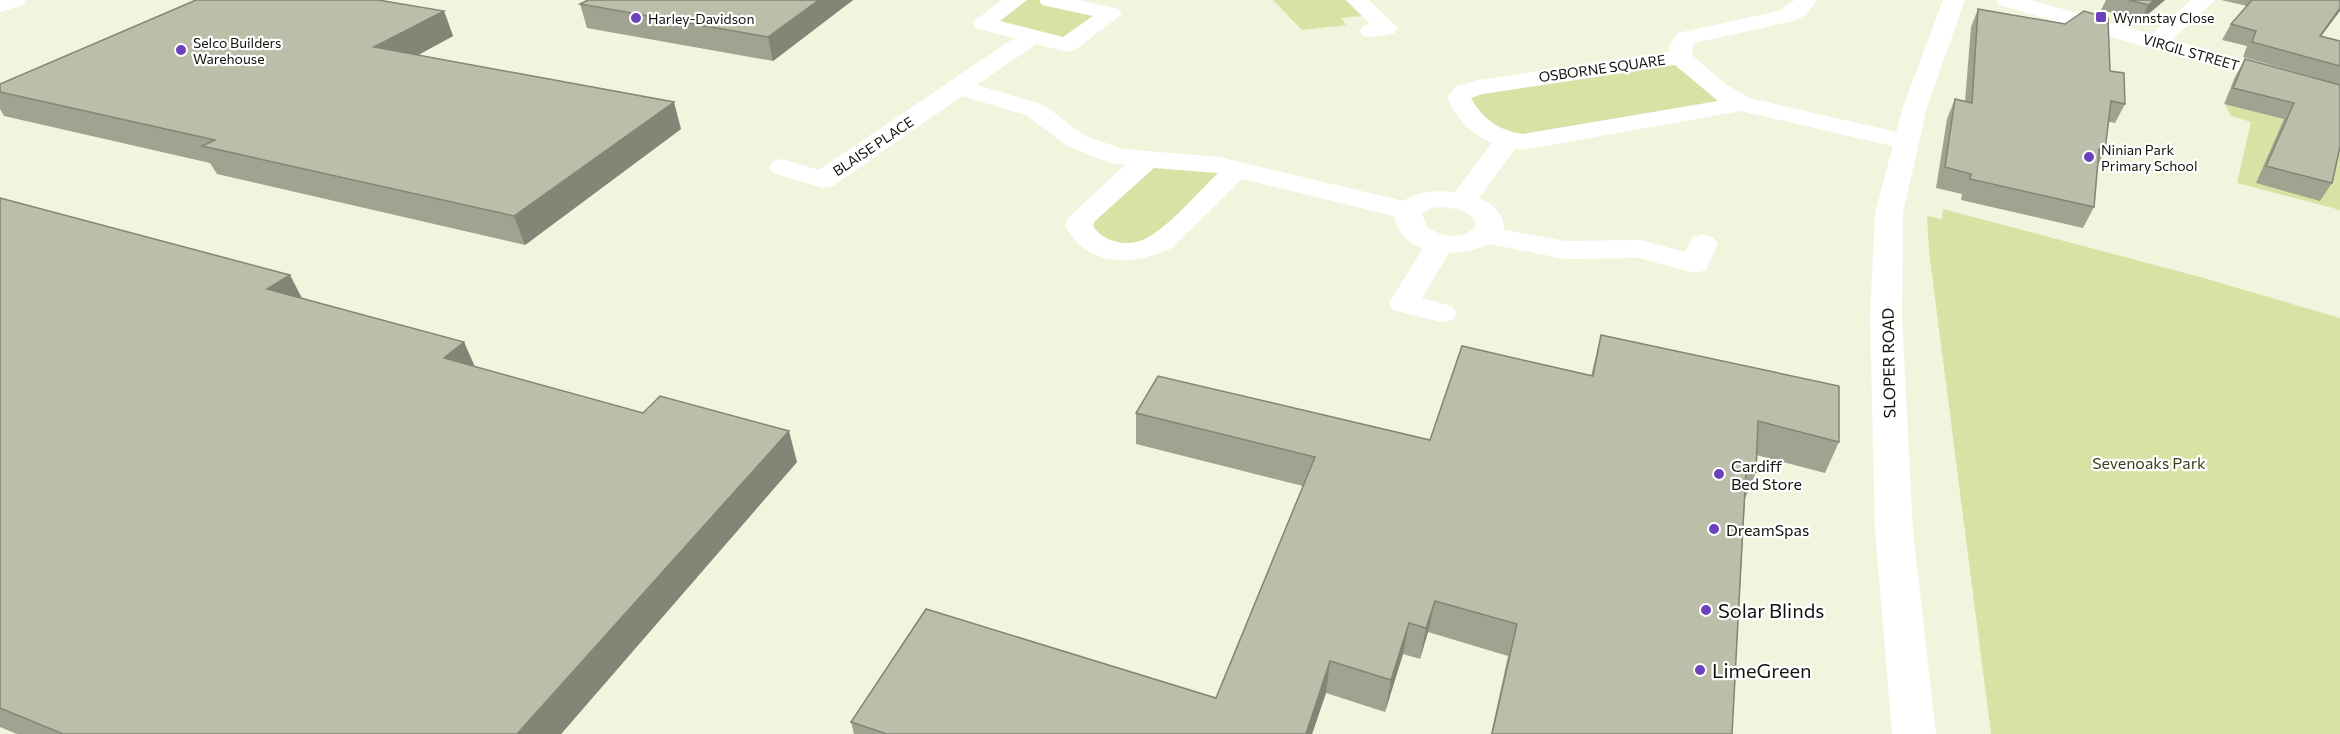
<svg xmlns="http://www.w3.org/2000/svg" width="2340" height="734" font-family="Commissioner,sans-serif">
	<style>
		.green { fill: #d9e1a4 }
		.lines { fill: none; stroke-linecap: round; stroke-linejoin: round }
		.minor { fill: #fff; fill-rule: evenodd }
		.tertiary { fill: #fff; fill-rule: evenodd }
		.wall { fill: #a1a390 }
		.shaded-wall { fill: #838576 }
		.building { fill: #bbbea8; stroke: #838576; stroke-width: 1.5 }
		.poi-dot { fill: #6b42ba; stroke: #fff; stroke-width: 2 }
		.labels { text-anchor: middle; dominant-baseline: central; stroke-width: 4.5; stroke-linejoin: round; paint-order: stroke }
		.far-poi-label { font-size: 14px; fill: #11120b; stroke: #fff; text-anchor: start }
		.far-street-label { font-size: 14px; fill: #11120b; stroke: #fff }
		.street-label { font-size: 16px; fill: #11120b; stroke: #fff }
		.park-label { font-size: 16px; fill: #3c4019; stroke: #fff }
		.poi-label { font-size: 16px; fill: #11120b; stroke: #fff; text-anchor: start }
		.near-poi-label { font-size: 20px; fill: #11120b; stroke: #fff; text-anchor: start }
	</style>
	<rect width="100%" height="100%" fill="#f1f5de"/>
	<g class="green">
		<path d="M1016 0H1050L1111 14 1067 45 983 23Z"/>
		<path d="M1273 0H1357L1373 15 1341 18 1346 25 1302 30Z"/>
		<path d="M1680 57 1741 104 1541 140 1490 134 1464 92Z"/>
		<path d="M2234 77 2340 108V210L2237 183 2251 122 2231 116 2226 106Z"/>
		<path d="M1146 161 1237 169 1162 242 1105 249 1082 218Z"/>
		<path d="M1943 209 2200 277 2340 318V734H1991L1929 251 1927 216 1942 219Z"/>
	</g>
	<g class="lines">
		<g class="minor">
			<path d="M0 0H26L23 5 0 12Z"/>
			<path d="M1002 0H1027L1000 21 1063 37 1093 16 1042 5 1039 0H1078L1119 9 1122 14 1075 50 1067 52 1036 44 977 85 1044 105 1085 136 1123 149 1219 157 1403 201C1419 191 1437 190 1455 192L1492 143C1471 134 1457 119 1447 98L1455 87 1478 80 1669 52V46L1678 33 1778 11 1795 0H1817L1806 15 1793 21 1694 43 1692 55 1724 83 1749 98 1914 136 1918 141 1914 146 1905 149 1741 111 1523 150 1515 149 1479 198C1492 203 1505 214 1504 230L1565 241 1640 240 1685 252 1693 237 1703 234 1713 237 1718 243 1706 270 1695 273 1639 258 1565 259 1490 244 1470 251 1449 253 1422 298 1452 306 1457 313 1452 320 1441 322 1393 310 1389 303 1423 248C1408 244 1396 231 1394 216L1242 179 1172 248C1133 266 1088 268 1065 226L1068 218 1125 165 1110 163 1067 146 1026 115 962 96 833 186 823 188 773 173 769 167 773 161 782 159 819 170 1014 38 975 28 972 23ZM1675 65 1718 101 1523 134C1500 131 1482 119 1471 98L1483 94ZM1154 168 1218 173C1197 193 1176 219 1152 235 1134 248 1105 245 1093 226L1095 221ZM1442 207C1457 209 1473 210 1476 226 1462 241 1442 237 1427 227L1422 214 1430 208Z"/>
			<path d="M1346 0H1369L1398 28 1395 33C1384 35 1374 38 1363 36L1360 31 1363 26 1370 24Z"/>
			<path d="M1996 0H2030L2152 34 2191 0H2215L2172 40 2340 87V102L1999 5Z"/>
		</g>
		<path class="tertiary" d="M1943 0H1965L1927 107 1903 213 1902 317 1913 531 1936 734H1892L1875 531 1870 317 1875 213 1903 107Z"/>
	</g>
	<g class="wall">
		<path d="M588 0H853L773 61 587 28 580 4Z"/>
		<path d="M2106 0H2165L2141 20 2101 10Z"/>
		<path d="M2221 0H2340L2321 36 2340 41V85L2243 57 2247 46 2222 40 2231 24 2247 6Z"/>
		<path d="M1978 9 2110 71 2125 104 2115 123 2109 122 2105 150 2098 165 2094 207 2083 228 1961 200 1962 194 1936 188 1947 119 1955 99 1965 101 1971 27Z"/>
		<path d="M444 11 453 36 418 55 681 129 525 245 217 174 210 163 4 116 0 109V84Z"/>
		<path d="M2245 59 2340 85 2332 183 2320 201 2256 183 2284 119 2224 104 2236 75Z"/>
		<path d="M0 198 302 298 464 342 475 367 797 462 561 734H17L0 727Z"/>
		<path d="M1601 335 1839 442 1825 473 1756 455V472L1745 499 1732 734H1491L1508 656 1428 632 1420 659 1403 654 1385 712 1326 693 1312 734H854L851 722 1216 698 1303 486 1136 444V413L1430 440 1591 376Z"/>
	</g>
	<g class="shaded-wall">
		<path d="M819 0H853L773 61 768 37Z"/>
		<path d="M2155 0H2165L2141 20 2148 5Z"/>
		<path d="M2340 8V11L2310 51 2320 36Z"/>
		<path d="M444 11 453 36 385 73 374 47Z"/>
		<path d="M674 102 681 129 525 245 514 216Z"/>
		<path d="M290 275 305 304 267 289Z"/>
		<path d="M464 342 477 372 444 358Z"/>
		<path d="M789 431 797 462 561 734H517Z"/>
		<path d="M1435 601 1428 632 1420 659 1426 628Z"/>
		<path d="M1409 623 1403 654 1385 712 1391 680Z"/>
		<path d="M1330 661 1326 693 1312 734H1306Z"/>
	</g>
	<g class="building">
		<path d="M196 0H378L444 11 374 47 674 102 514 216 202 146 215 140 0 92V84Z"/>
		<path d="M588 0H819L768 37 580 4Z"/>
		<path d="M2129 0H2155L2148 5Z"/>
		<path d="M2252 0H2340V8L2320 36 2340 41V66L2252 42 2256 31 2231 24Z"/>
		<path d="M1978 9 2065 24 2084 11 2108 18 2110 71 2124 73 2125 104 2111 101 2105 150 2099 149 2094 207 1970 179 1971 174 1945 167 1955 99 1972 103Z"/>
		<path d="M2245 59 2340 85V147L2332 183 2266 166 2294 103 2233 88Z"/>
		<path d="M0 198 290 275 267 289 464 342 444 358 643 413 660 396 789 431 517 734H63L0 708Z"/>
		<path d="M1601 335 1839 386V442L1758 421 1756 472 1746 470 1732 734H1492L1517 624 1435 601 1426 628 1409 623 1391 680 1330 661 1306 734H887L851 722 926 609 1216 698 1315 457 1136 413 1158 376 1430 440 1462 346 1593 376Z"/>
	</g>
	<g class="poi-dot">
		<rect x="2095" y="11" width="12" height="12" rx="3"/>
		<circle cx="636" cy="18" r="6"/>
		<circle cx="181" cy="50" r="6"/>
		<circle cx="2089" cy="157" r="6"/>
		<circle cx="1719" cy="474" r="6"/>
		<circle cx="1714" cy="529" r="6"/>
		<circle cx="1706" cy="610" r="6"/>
		<circle cx="1700" cy="670" r="6"/>
	</g>
	<g class="labels">
		<g class="far-poi-label">
			<text x="2113" y="17">Wynnstay Close</text>
			<text x="648" y="18">Harley-Davidson</text>
			<text x="193" y="42">Selco Builders<tspan x="193" dy="16">Warehouse</tspan></text>
			<text x="2101" y="149">Ninian Park<tspan x="2101" dy="16">Primary School</tspan></text>
		</g>
		<g class="far-street-label">
			<text transform="translate(2191 52) rotate(16)">VIRGIL STREET</text>
			<text transform="translate(1602 68) rotate(-8)">OSBORNE SQUARE</text>
			<text transform="translate(873 146) rotate(-34)">BLAISE PLACE</text>
		</g>
		<g class="street-label">
			<text transform="translate(1888 363) rotate(-91)">SLOPER ROAD</text>
		</g>
		<g class="park-label">
			<text x="2149" y="462">Sevenoaks Park</text>
		</g>
		<g class="poi-label">
			<text x="1731" y="465">Cardiff<tspan x="1731" dy="18">Bed Store</tspan></text>
			<text x="1726" y="529">DreamSpas</text>
		</g>
		<g class="near-poi-label">
			<text x="1718" y="610">Solar Blinds</text>
			<text x="1712" y="670">LimeGreen</text>
		</g>
	</g>
</svg>
